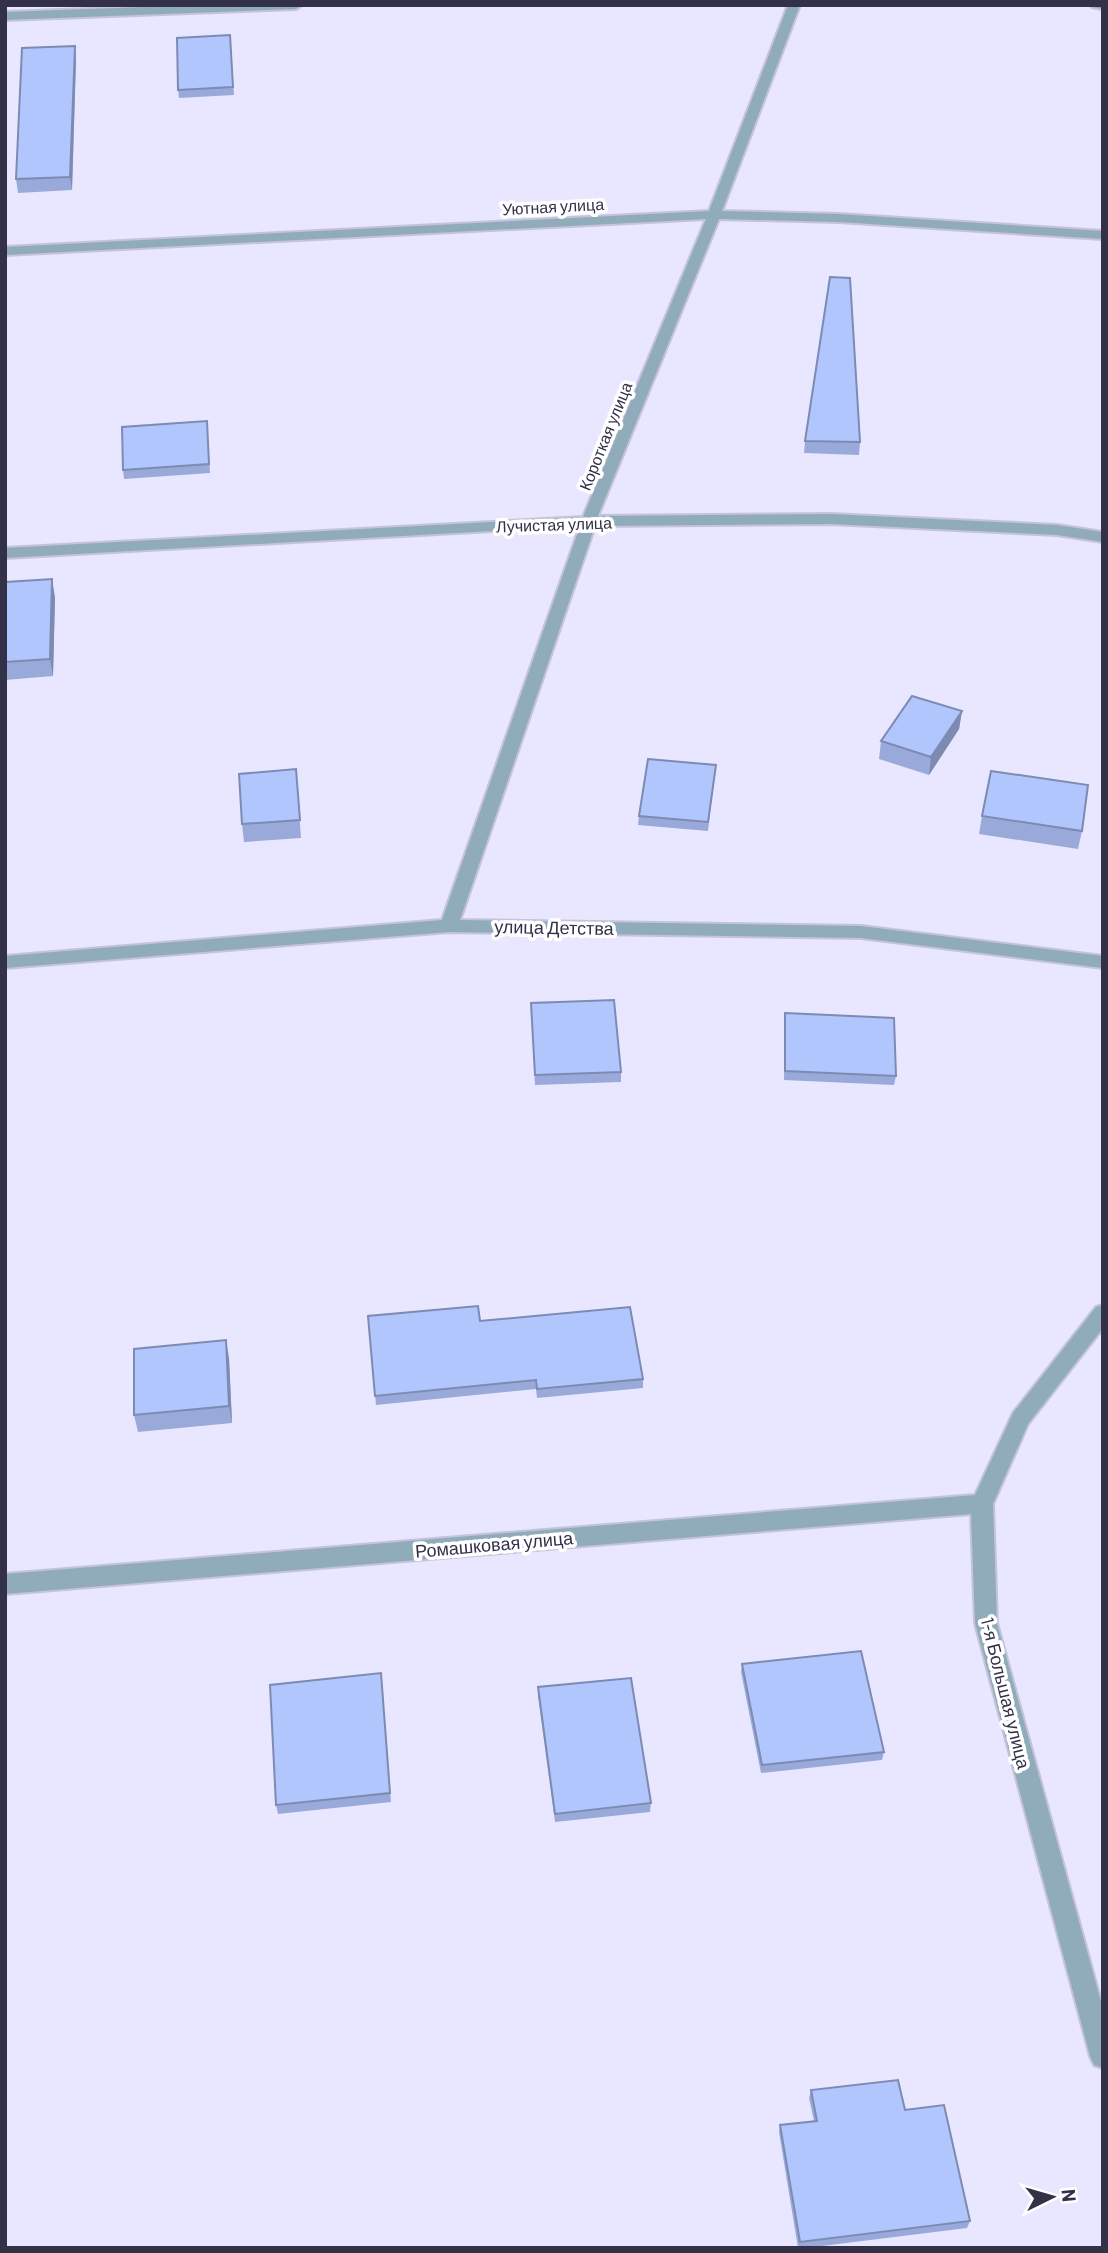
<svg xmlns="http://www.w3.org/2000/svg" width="1108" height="2253" font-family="Barlow,sans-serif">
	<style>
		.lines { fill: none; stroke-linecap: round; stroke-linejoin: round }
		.minor-casing { stroke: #c5c3da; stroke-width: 4 }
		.minor { fill: #90acba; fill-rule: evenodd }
		.wall { fill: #99aada }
		.shaded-wall { fill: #7d8bb2 }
		.building { fill: #b2c6fe; stroke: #7d8bb2; stroke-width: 2 }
		.labels { text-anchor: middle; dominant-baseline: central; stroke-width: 7; stroke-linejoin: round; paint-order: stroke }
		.far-street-label { font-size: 16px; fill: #333148; stroke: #fff }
		.street-label { font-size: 18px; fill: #333148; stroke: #fff }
	</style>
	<rect width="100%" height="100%" fill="#e9e7ff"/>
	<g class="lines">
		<defs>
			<g id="minor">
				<path d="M196 5H302L296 9 5 20V12Z"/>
				<path d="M788 5H800L722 211 839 214 1103 231V239L839 222 719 219 598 516 831 514 1057 525 1103 532V542L1057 535 831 524 595 526 460 920 861 926 1103 956V968L861 938 449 932 5 968V956L442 920 580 526 5 558V548L583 517 706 219 5 255V247L709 211Z"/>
				<path d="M1090 5H1103V9L1092 7Z"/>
				<path d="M1103 1305V1328L1028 1424 993 1504 997 1623 1103 2009V2068L1094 2065 1090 2056 975 1623 971 1514 5 1594V1574L975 1495 1013 1413 1096 1307Z"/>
			</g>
		</defs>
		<use href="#minor" class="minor-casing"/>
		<use href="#minor" class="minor"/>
	</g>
	<g class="wall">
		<path d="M230 35 234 95 179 98 178 90Z"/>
		<path d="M76 59 72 190 18 193 16 179Z"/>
		<path d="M207 421 210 473 124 479 123 470Z"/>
		<path d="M805 441 860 442 859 455 804 453Z"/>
		<path d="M6 582 55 597 53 676 5 680Z"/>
		<path d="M962 711 959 729 929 775 879 759 881 741Z"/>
		<path d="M716 765 708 831 638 825 639 816Z"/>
		<path d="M296 769 301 838 244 842 242 824Z"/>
		<path d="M982 816 1082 831 1078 849 979 834Z"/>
		<path d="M531 1003 621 1072V1082L535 1085Z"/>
		<path d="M785 1013 896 1076 894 1085 784 1080Z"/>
		<path d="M368 1316 480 1321 643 1379V1388L537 1398 536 1389 376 1405Z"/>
		<path d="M229 1358 232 1423 138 1432 134 1415Z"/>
		<path d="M742 1664 884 1752 882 1760 761 1773 741 1672Z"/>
		<path d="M381 1673 391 1802 278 1814 276 1805Z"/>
		<path d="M538 1687 651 1803 650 1812 555 1822 538 1696Z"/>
		<path d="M811 2090 905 2110 970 2221 967 2228 806 2248H798L779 2132 780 2125 814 2121 809 2098Z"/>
	</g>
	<g class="shaded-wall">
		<path d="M75 46 76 59 72 190 70 177Z"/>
		<path d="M52 579 55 597 53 676 50 659Z"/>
		<path d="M962 711 959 729 929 775 931 757Z"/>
		<path d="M226 1340 229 1358 232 1423 229 1406Z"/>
	</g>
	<g class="building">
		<path d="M230 35 233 87 178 90 177 38Z"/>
		<path d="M75 46 70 177 16 179 22 48Z"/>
		<path d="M830 277 850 278 860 442 805 441Z"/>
		<path d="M207 421 209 464 123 470 122 427Z"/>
		<path d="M52 579 50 659 5 662 6 582Z"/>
		<path d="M912 696 962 711 931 757 881 741Z"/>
		<path d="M648 759 716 765 708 822 639 816Z"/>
		<path d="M296 769 300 820 242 824 239 774Z"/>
		<path d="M991 771 1088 785 1082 831 982 816Z"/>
		<path d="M614 1000 621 1072 535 1075 531 1003Z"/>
		<path d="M785 1013 894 1018 896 1076 785 1071Z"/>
		<path d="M478 1306 480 1321 630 1307 643 1379 537 1389 536 1380 375 1396 368 1316Z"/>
		<path d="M226 1340 229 1406 134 1415V1349Z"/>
		<path d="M861 1651 884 1752 762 1765 742 1664Z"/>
		<path d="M381 1673 390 1793 276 1805 270 1685Z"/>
		<path d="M631 1678 651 1803 555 1814 538 1687Z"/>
		<path d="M898 2080 905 2110 944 2105 970 2221 800 2242 780 2125 817 2121 811 2090Z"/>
	</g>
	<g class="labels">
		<g class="far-street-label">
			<text transform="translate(553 206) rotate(-3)">Уютная улица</text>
			<text transform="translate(605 436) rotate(-68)">Короткая улица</text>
			<text transform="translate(554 524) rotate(-2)">Лучистая улица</text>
		</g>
		<g class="street-label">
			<text transform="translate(554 927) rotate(1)">улица Детства</text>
			<text transform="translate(494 1544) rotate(-5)">Ромашковая улица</text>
			<text transform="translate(1006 1693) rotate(76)">1-я Большая улица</text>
		</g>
	</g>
	<rect width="1108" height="2253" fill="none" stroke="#333148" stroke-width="14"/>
	<g transform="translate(1052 2197) rotate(85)" stroke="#ffffff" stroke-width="5" paint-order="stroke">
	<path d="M0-5L12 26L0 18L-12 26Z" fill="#333148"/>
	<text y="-10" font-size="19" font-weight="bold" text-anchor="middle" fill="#333148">N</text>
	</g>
</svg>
